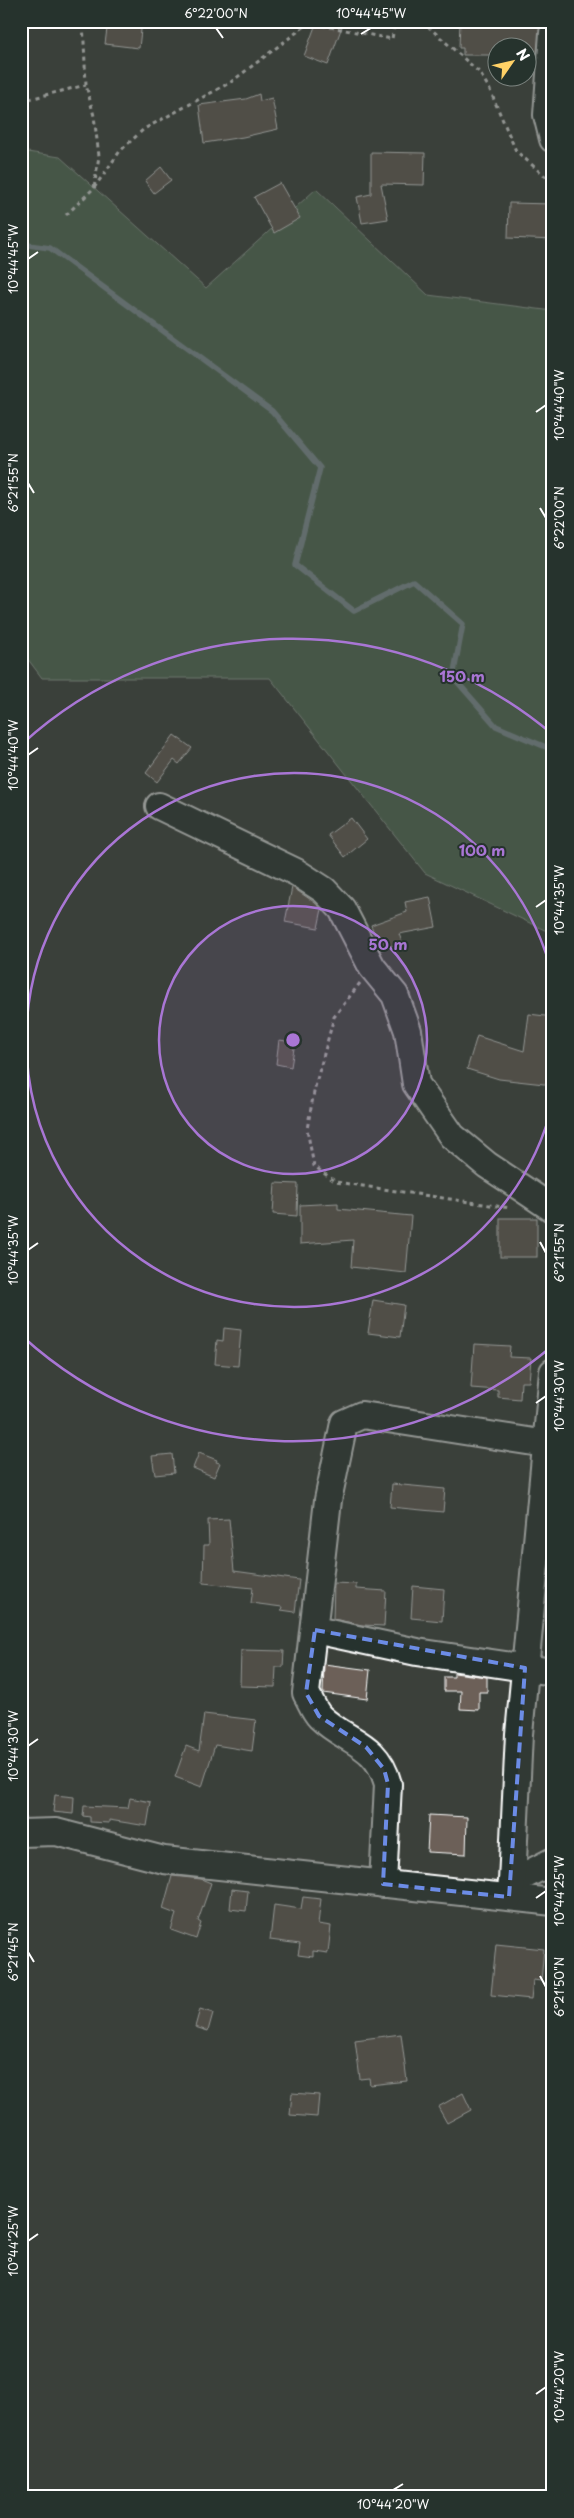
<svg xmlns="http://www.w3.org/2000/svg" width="574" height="2518" font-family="'Playpen Sans',sans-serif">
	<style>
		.green { fill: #567259; stroke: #aab8ac }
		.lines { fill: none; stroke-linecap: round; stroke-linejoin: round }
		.stream { stroke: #92a3a9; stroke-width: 5.5 }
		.building { fill: #6c6058; stroke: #fff }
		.minor-casing { stroke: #fff; stroke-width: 30 }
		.path { stroke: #fff; stroke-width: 3; stroke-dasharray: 4 4; stroke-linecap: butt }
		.minor { stroke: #26332d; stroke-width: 26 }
		.marked { fill: none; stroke: #6c8ce6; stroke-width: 4; stroke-dasharray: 10 6; stroke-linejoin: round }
		.ticks { fill: none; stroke: #fff; stroke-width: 2 }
		.ring { fill: none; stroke: #a976d5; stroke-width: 2.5 }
		.centre { fill: #a976d5; stroke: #26332d; stroke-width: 2.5 }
		.ring-label { font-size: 15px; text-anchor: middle; font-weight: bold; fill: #a976d5; stroke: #26332d; stroke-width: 4; stroke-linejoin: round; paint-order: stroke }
		.neatline { fill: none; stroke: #fff; stroke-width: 2 }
		.ticks-label { font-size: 12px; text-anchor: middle; fill: #fff }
	</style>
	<rect width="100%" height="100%" fill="#3b403a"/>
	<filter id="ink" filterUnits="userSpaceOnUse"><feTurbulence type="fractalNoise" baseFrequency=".02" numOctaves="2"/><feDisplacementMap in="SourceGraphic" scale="10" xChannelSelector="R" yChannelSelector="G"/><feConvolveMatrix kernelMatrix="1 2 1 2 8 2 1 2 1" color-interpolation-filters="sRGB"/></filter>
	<g filter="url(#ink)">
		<path class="green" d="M21 151 60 157 206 288 316 189 428 295 553 311V934L425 873 270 678H42L21 650Z"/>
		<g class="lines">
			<path class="stream" d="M21 244 50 248 272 411 320 468 295 565 354 611 414 581 463 624 453 677 496 726 553 750"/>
		</g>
		<g class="building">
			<path d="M108 21H142L139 48 105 44Z"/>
			<path d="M317 21H344L328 65 304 56Z"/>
			<path d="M460 21H541L536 61H526V48H496V55H463V48H459Z"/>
			<path d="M259 94 260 101 272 98 278 129 243 137 204 143 199 105 246 99Z"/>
			<path d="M371 152 425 153 424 185 381 184 388 219 362 223 357 197 371 194Z"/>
			<path d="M161 167 171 180 154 193 145 181Z"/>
			<path d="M280 183 300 218 274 233 254 197Z"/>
			<path d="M509 203 553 204V240L508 238Z"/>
			<path d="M174 735 192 748 179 764 174 760 157 782 146 773Z"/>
			<path d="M351 818 367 839 345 857 328 835Z"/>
			<path d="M292 887 314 902 322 909 318 928 285 922Z"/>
			<path d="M430 897 436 927 399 934 402 942 380 950 371 925 407 912 405 902Z"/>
			<path d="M529 1014 553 1017V1085L499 1079 467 1069 477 1036 524 1051Z"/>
			<path d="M279 1040 295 1042 291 1067 276 1064Z"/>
			<path d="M275 1183 298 1184 297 1216 273 1214Z"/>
			<path d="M338 1203V1209L411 1216 406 1273 351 1267 353 1240 300 1244V1205Z"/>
			<rect x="500" y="1218" width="37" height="39"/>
			<path d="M373 1300 404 1305 400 1337 368 1333Z"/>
			<path d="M224 1328 241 1330 238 1366 215 1364 217 1340 223 1341Z"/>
			<path d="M474 1344 510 1346 509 1357 531 1358 529 1382H521L520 1399 498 1397V1390L471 1388Z"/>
			<path d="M199 1453 217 1460 216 1462 220 1463 214 1477 193 1468Z"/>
			<path d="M172 1454 174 1473 155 1475 152 1456Z"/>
			<path d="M392 1484 445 1489 443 1512 390 1507Z"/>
			<path d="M229 1519 234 1571 299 1580 295 1612 281 1610 282 1607 251 1603 253 1588 203 1583 204 1545H209L208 1520Z"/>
			<path d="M334 1583 356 1584V1589L386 1591 384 1626 362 1625 333 1619Z"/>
			<path d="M413 1586 444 1589 442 1621 411 1618Z"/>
			<path d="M241 1650 284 1651 283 1667H276L275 1687 240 1686Z"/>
			<path d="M324 1664 370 1670 367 1699 323 1693Z"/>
			<path d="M454 1673 487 1677V1692H479V1710L460 1709 461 1691H444V1677H454Z"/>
			<path d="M204 1714 256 1720 252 1751 215 1745 202 1787 175 1777 186 1746 199 1751Z"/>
			<path d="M55 1795 74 1797 73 1814 53 1812Z"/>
			<path d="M130 1798 151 1802 147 1826 109 1820V1823L90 1822V1817L83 1816 84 1806 128 1808Z"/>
			<path d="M429 1815 467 1817 466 1854 427 1852Z"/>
			<path d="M172 1876 201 1879 211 1883 198 1921 201 1923 196 1939 171 1930 176 1914 163 1909Z"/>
			<path d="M232 1889 248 1891 246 1911 230 1909Z"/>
			<path d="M303 1897 321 1899 318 1924 331 1926 328 1953 313 1951V1957L298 1955 300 1944 270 1940 274 1905 301 1909Z"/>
			<path d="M496 1944 544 1949 541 1981 533 1980 531 1999 491 1995Z"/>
			<path d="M200 2009 213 2013 208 2031 195 2027Z"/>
			<path d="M401 2034 407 2081 370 2085 369 2078 360 2079 355 2040Z"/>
			<path d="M292 2093 319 2095 317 2117 290 2115Z"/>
			<path d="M463 2093 471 2110 447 2123 438 2107Z"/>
		</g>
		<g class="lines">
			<defs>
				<g id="minor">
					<path d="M553 33 547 115 553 139"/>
					<path d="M159 806 296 872 324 890 342 909 372 967 395 995 408 1031 416 1084 452 1136 487 1165 553 1209"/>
					<path d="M315 1630 417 1652 553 1672"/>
					<path d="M21 1833 56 1832 164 1860 553 1902"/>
					<path d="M512 1882 553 1861"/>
					<path d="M383 1884 388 1784C377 1742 347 1743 320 1717 314 1711 310 1700 306 1693L328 1500 344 1423 362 1415 553 1445"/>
					<path d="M509 1897 512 1882 519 1734 553 1372"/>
				</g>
			</defs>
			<use href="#minor" class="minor-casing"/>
			<g class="path">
				<path d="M422 21 479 72 489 88 516 151 553 183"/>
				<path d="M21 101 86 85"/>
				<path d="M94 188 120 151 144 129 231 82 309 23 392 39 395 21"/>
				<path d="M66 215 94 188 99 156 94 116 86 85 83 21"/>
				<path d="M360 983 334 1017 315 1087 307 1129 314 1166 336 1182 510 1208"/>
			</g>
			<use href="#minor" class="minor"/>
		</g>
	</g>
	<path d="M0 0H574V2518H0ZM315 1630 525 1668 509 1897 383 1884 388 1784 384 1769 366 1747 319 1716 306 1693Z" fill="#3b403a" fill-opacity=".55" fill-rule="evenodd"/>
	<path class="marked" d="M315 1630 525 1668 509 1897 383 1884 388 1784 384 1769 366 1747 319 1716 306 1693Z"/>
	<path class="ticks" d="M216 28 223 38M361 34 371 28M28 259 38 252M536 412 546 405M28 483 34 493M540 508 546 518M28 755 38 748M536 907 546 900M540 1242 546 1253M28 1250 38 1243M536 1403 546 1396M28 1746 38 1739M536 1898 546 1891M28 1952 34 1962M540 1976 546 1987M28 2241 38 2234M536 2394 546 2387M393 2490 403 2484"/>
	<circle cx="293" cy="1040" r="134" fill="#a976d5" fill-opacity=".12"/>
	<g class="ring">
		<circle cx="293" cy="1040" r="134"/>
		<path d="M553 1102A267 267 0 1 1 553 978"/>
		<path d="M551 1347A401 401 0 0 1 22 1336M22 744A401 401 0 0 1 551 733"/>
	</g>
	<circle cx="293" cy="1040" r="8" class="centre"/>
	<g class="ring-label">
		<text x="462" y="682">150 m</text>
		<text x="482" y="856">100 m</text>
		<text x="388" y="950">50 m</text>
	</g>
	<rect width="574" height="2518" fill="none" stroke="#26332d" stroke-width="55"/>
	<g transform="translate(512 62) rotate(56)"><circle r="24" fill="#26332d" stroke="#7d8581"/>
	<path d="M0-4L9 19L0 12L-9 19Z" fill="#ffd166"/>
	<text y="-8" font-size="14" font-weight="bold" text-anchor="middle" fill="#ffffff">N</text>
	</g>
	<rect x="28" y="28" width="518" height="2462" class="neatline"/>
	<g class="ticks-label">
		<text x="216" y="18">6°22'00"N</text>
		<text x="371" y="18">10°44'45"W</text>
		<text transform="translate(14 259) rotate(-90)" y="4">10°44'45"W</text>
		<text transform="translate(560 405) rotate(-90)" y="4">10°44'40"W</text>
		<text transform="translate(14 483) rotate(-90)" y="4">6°21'55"N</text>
		<text transform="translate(560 518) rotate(-90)" y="4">6°22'00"N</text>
		<text transform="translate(14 755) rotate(-90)" y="4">10°44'40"W</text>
		<text transform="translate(560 900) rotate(-90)" y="4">10°44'35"W</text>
		<text transform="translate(14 1250) rotate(-90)" y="4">10°44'35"W</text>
		<text transform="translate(560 1253) rotate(-90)" y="4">6°21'55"N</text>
		<text transform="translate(560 1396) rotate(-90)" y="4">10°44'30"W</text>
		<text transform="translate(14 1746) rotate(-90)" y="4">10°44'30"W</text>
		<text transform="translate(560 1891) rotate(-90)" y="4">10°44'25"W</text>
		<text transform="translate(14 1952) rotate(-90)" y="4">6°21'45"N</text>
		<text transform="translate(560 1987) rotate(-90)" y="4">6°21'50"N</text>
		<text transform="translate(14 2241) rotate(-90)" y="4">10°44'25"W</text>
		<text transform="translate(560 2387) rotate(-90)" y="4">10°44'20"W</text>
		<text x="393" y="2509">10°44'20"W</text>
	</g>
</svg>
